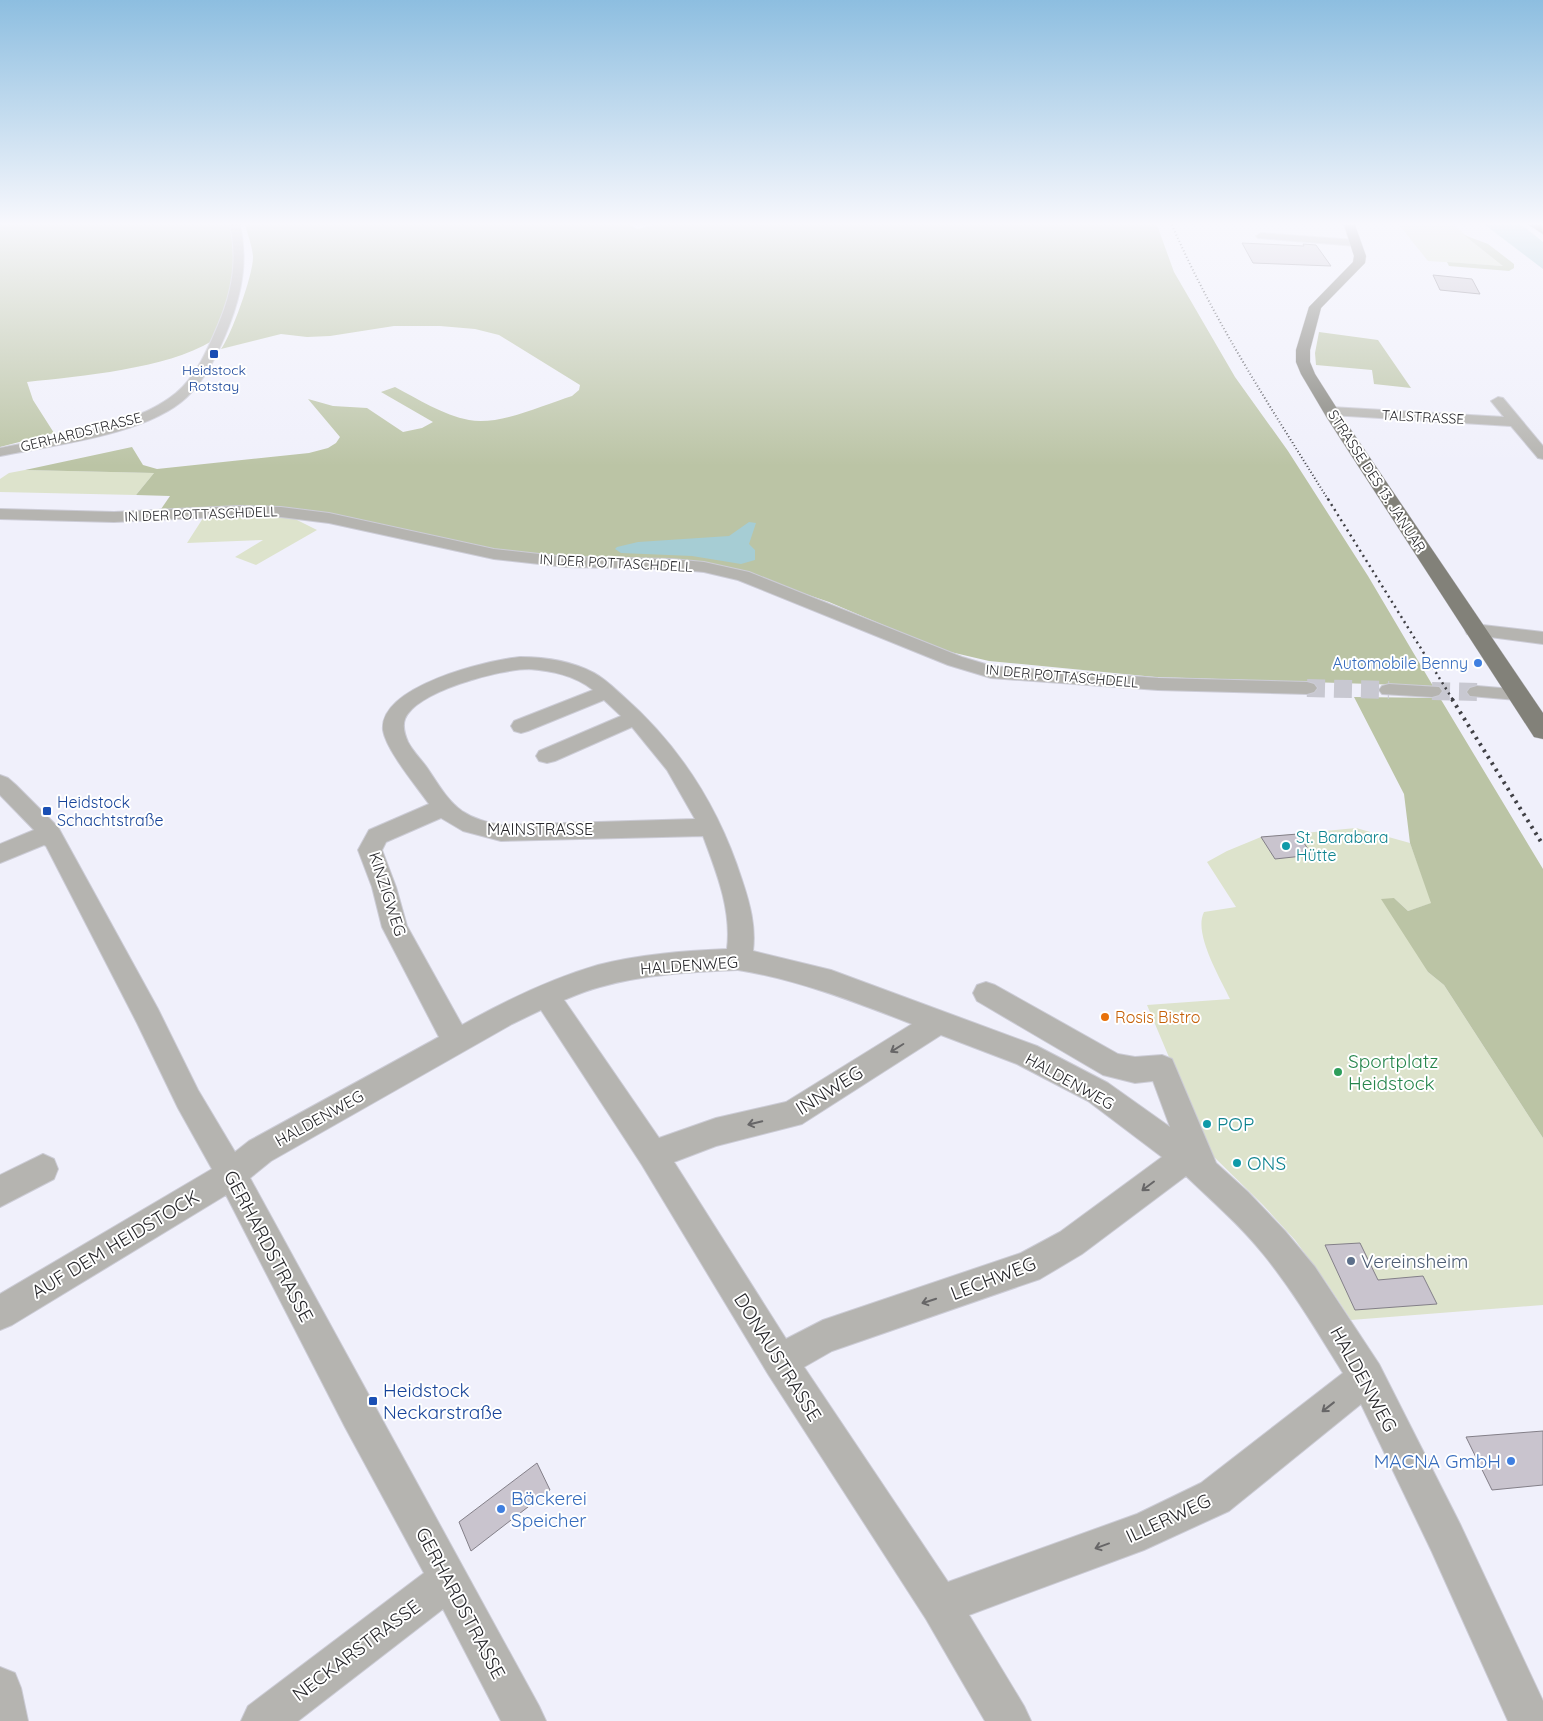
<svg xmlns="http://www.w3.org/2000/svg" width="1543" height="1721" font-family="Quicksand,sans-serif">
	<style>
		.green { fill: #dde3cc }
		.forest { fill: #bbc4a5 }
		.water { fill: #a6cdd4 }
		.building { fill: #c9c4ce; stroke: #837f88 }
		.lines { fill: none; stroke-linecap: round; stroke-linejoin: round }
		.minor-tunnel { stroke: #c8c8d1; stroke-width: 18; stroke-dasharray: 18 9; stroke-linecap: butt }
		.minor-casing { stroke: #ccccd6; stroke-width: 2 }
		.major-casing { stroke: #ccccd6; stroke-width: 1 }
		.highway-casing { stroke: #ccccd6; stroke-width: 1 }
		.minor { fill: #b5b4b0; fill-rule: evenodd }
		.major { fill: #828179; fill-rule: evenodd }
		.highway { fill: #706f66; fill-rule: evenodd }
		.rail-far2 { stroke: #3f3f44; stroke-width: 2; stroke-dasharray: 1 2.5; stroke-linecap: butt }
		.rail-far1 { stroke: #3f3f44; stroke-width: 2.5; stroke-dasharray: 2 4; stroke-linecap: butt }
		.rail { stroke: #3f3f44; stroke-width: 4; stroke-dasharray: 2.5 5; stroke-linecap: butt }
		.oneway { stroke: #676667 }
		.transit-dot { fill: #1a4fb4; stroke: #fff; stroke-width: 2 }
		.shop-dot { fill: #3f7fe0; stroke: #fff; stroke-width: 2 }
		.culture-dot { fill: #0f9aa8; stroke: #fff; stroke-width: 2 }
		.food-dot { fill: #e8710a; stroke: #fff; stroke-width: 2 }
		.leisure-dot { fill: #2e9e5b; stroke: #fff; stroke-width: 2 }
		.service-dot { fill: #5c6f8a; stroke: #fff; stroke-width: 2 }
		.labels { text-anchor: middle; dominant-baseline: central; stroke-width: 4; stroke-linejoin: round; paint-order: stroke }
		.far-transit-label { font-size: 14px; fill: #164399; stroke: #fff }
		.far-street-label { font-size: 14px; fill: #27272b; stroke: #fff }
		.shop-label { font-size: 16px; fill: #366cbe; stroke: #fff; text-anchor: end }
		.transit-label { font-size: 16px; fill: #164399; stroke: #fff; text-anchor: start }
		.street-label { font-size: 16px; fill: #27272b; stroke: #fff }
		.culture-label { font-size: 16px; fill: #0d838f; stroke: #fff; text-anchor: start }
		.food-label { font-size: 16px; fill: #c56008; stroke: #fff; text-anchor: start }
		.near-leisure-label { font-size: 19px; fill: #27864d; stroke: #fff; text-anchor: start }
		.near-street-label { font-size: 19px; fill: #27272b; stroke: #fff }
		.near-culture-label { font-size: 19px; fill: #0d838f; stroke: #fff; text-anchor: start }
		.near-service-label { font-size: 19px; fill: #4e5e75; stroke: #fff; text-anchor: start }
		.near-transit-label { font-size: 19px; fill: #164399; stroke: #fff; text-anchor: start }
		.near-shop-label { font-size: 19px; fill: #366cbe; stroke: #fff; text-anchor: end }
	</style>
	<rect width="100%" height="100%" fill="#f0f0fb"/>
	<g class="green">
		<path d="M1399 225H1453L1504 266 1428 261Z"/>
		<path d="M25 470 154 473 136 495 0 492V479L9 473Z"/>
		<path d="M283 513 317 530 256 565 235 557 263 540 187 543 205 515Z"/>
		<path d="M1356 828 1410 843 1432 903 1408 911 1394 898 1428 972 1444 985 1543 1138V1305L1351 1320 1326 1282 1295 1240 1263 1205 1209 1152 1147 1005 1230 999C1220 978 1193 933 1204 912L1236 907 1207 862 1227 851 1261 837Z"/>
	</g>
	<g class="forest">
		<path d="M0 225H230C240 271 228 300 212 341 166 369 81 376 27 382L33 400 54 433 0 447Z"/>
		<path d="M245 225H631L637 229 655 225H1157L1174 272 1235 377 1288 451 1368 576 1433 686 1155 677 989 661 942 650 829 602 732 569 508 552 313 512H159L170 496 136 495 154 473 25 470 132 447 143 465 157 469 309 453 328 448 336 443 340 437 308 399 333 406 367 408 403 432 422 428 433 422 381 392 395 387C418 399 443 415 469 420 499 426 543 405 572 396L579 390 580 385 499 335 475 329 440 326H394L330 336 307 337 281 334 221 349C231 336 254 273 253 256 252 246 248 235 245 225Z"/>
		<path d="M1464 235 1488 244 1514 264V268L1509 271 1449 266 1447 262 1503 266Z"/>
		<path d="M1319 332 1378 340 1411 388 1374 384 1372 370 1316 365 1315 353Z"/>
		<path d="M1354 697 1440 698 1543 869V1138L1444 985 1428 972 1381 899 1394 898 1408 911 1431 903 1410 843 1404 794Z"/>
	</g>
	<g class="water">
		<path d="M1485 225H1522L1543 242V269Z"/>
		<path d="M749 522 756 523 749 544 755 550V560L741 564 692 556 621 553 615 549 617 547 638 542 729 536Z"/>
	</g>
	<g class="building">
		<path d="M1242 243 1304 246 1303 244 1316 245 1331 266 1253 263Z"/>
		<path d="M1433 275 1472 279 1480 294 1440 290Z"/>
		<path d="M1298 834 1312 855 1275 859 1261 837Z"/>
		<path d="M1360 1243 1378 1280 1423 1276 1437 1304 1355 1310 1325 1245Z"/>
		<path d="M1543 1431V1485L1492 1490 1466 1437Z"/>
		<path d="M537 1463 550 1490 471 1551 459 1522Z"/>
	</g>
	<g class="lines">
		<g class="minor-tunnel">
			<path d="M1307 688 1389 690"/>
			<path d="M1432 691 1477 692"/>
		</g>
		<defs>
			<g id="minor">
				<path d="M230 225H240C248 261 242 292 229 326 219 351 207 378 187 397 147 435 53 445 0 456V448C53 437 134 428 176 393 196 376 208 349 218 325 232 292 238 261 230 225Z"/>
				<path d="M1261 233 1356 240 1361 243 1356 246 1258 238 1256 236Z"/>
				<path d="M1498 397 1503 398 1543 446V459L1538 458 1511 426 1331 415 1324 411 1331 407 1504 417 1491 401Z"/>
				<path d="M239 506 281 507 329 513 494 549 566 557 672 559 704 562 749 572 962 657 992 666 1158 678 1307 682 1314 684 1317 688 1314 692 1307 694 1158 690 991 678 948 665 738 580 704 572 672 569 566 567 494 559 329 523 281 517 239 516 114 522 0 519V509L114 512Z"/>
				<path d="M1474 624 1543 632V644L1467 634 1465 630 1467 626Z"/>
				<path d="M520 657C544 657 572 661 594 673 605 679 614 688 623 696 681 747 719 808 742 880 750 904 756 926 753 951L831 970 1037 1046 1108 1083 1170 1127 1153 1081 1135 1083 1103 1075 977 1001 973 993 977 985 986 982 995 985 1118 1054 1135 1057 1162 1055 1172 1059 1216 1163 1248 1192 1285 1231 1315 1267 1379 1364 1460 1524 1543 1701V1721H1508L1432 1552 1361 1404 1229 1511 1144 1550 969 1615 1024 1706 1031 1721H985L926 1619 768 1374 642 1165 541 1010 512 1024 271 1161 250 1178 539 1706 546 1721H501L443 1609 298 1721H241L248 1706 424 1573 345 1427 226 1195 12 1325 0 1330V1294L212 1169 178 1108 137 1023 46 846 44 845 0 863V844L34 830 0 795V775L8 778 16 785 58 827 158 1009 198 1090 235 1152 249 1141 439 1037 382 927 372 887 358 850 369 830 429 804C417 787 386 750 383 730 379 686 488 660 520 657ZM529 669C552 671 574 675 593 690L514 721 511 726 514 731 521 733 528 731 604 700 621 716 539 751 536 756 539 761 547 763 555 761 632 727 667 770 695 819 501 825C487 822 474 819 462 811 447 800 438 784 428 769 422 760 413 752 408 742 405 735 402 727 405 719 416 691 501 669 529 669ZM441 818 463 831 501 841 703 836C716 871 732 910 727 949 684 951 640 954 598 965 550 979 505 1001 462 1025L407 926 396 887 382 850 386 842ZM738 970C799 980 855 1002 912 1024L786 1102 716 1118 659 1138 564 1000C576 995 588 990 600 987 645 974 692 972 738 970ZM941 1035 1017 1064 1088 1101 1162 1157 1060 1232 1021 1253 823 1320 786 1339 674 1162 716 1146 802 1124ZM1186 1176C1213 1202 1241 1226 1264 1255 1294 1292 1318 1333 1343 1373L1201 1483 1137 1514 948 1582 804 1367 832 1351 1040 1279 1082 1254Z"/>
				<path d="M1389 684 1439 687 1442 691 1439 695 1432 697 1382 694 1379 690 1382 686Z"/>
				<path d="M1477 686 1524 690 1527 694 1524 698 1517 700 1470 696 1467 692 1470 688Z"/>
				<path d="M43 1154 54 1159 58 1169 54 1179 0 1207V1175Z"/>
				<path d="M0 1667 15 1673 21 1688 28 1721H0Z"/>
			</g>
			<path id="major" d="M1344 225H1355L1366 256 1365 263 1321 308 1310 350V362L1315 374 1343 418 1543 713V739L1534 737 1327 418 1301 374 1296 362V350L1309 307 1353 262 1354 256Z"/>
			<path id="highway" d="M1529 225H1542L1543 234Z"/>
		</defs>
		<use href="#minor" class="minor-casing"/>
		<use href="#major" class="major-casing"/>
		<use href="#highway" class="highway-casing"/>
		<use href="#minor" class="minor"/>
		<use href="#major" class="major"/>
		<use href="#highway" class="highway"/>
		<path class="rail-far2" d="M1172 225C1214 322 1273 411 1329 501"/>
		<path class="rail-far1" d="M1328 499 1453 700"/>
		<path class="rail" d="M1452 699 1543 845"/>
	</g>
	<defs><path id="oneway-shaft" d="M-6 0H5M1.5-3L5.5 0L1.5 3" fill="none" stroke-width="1.6" stroke-linecap="round" stroke-linejoin="round" transform="scale(1.25)"/></defs>
	<g class="oneway">
		<use href="#oneway-shaft" transform="translate(897 1048) rotate(148)"/>
		<use href="#oneway-shaft" transform="translate(755 1123) rotate(166)"/>
		<use href="#oneway-shaft" transform="translate(1148 1186) rotate(143)"/>
		<use href="#oneway-shaft" transform="translate(929 1301) rotate(162)"/>
		<use href="#oneway-shaft" transform="translate(1328 1407) rotate(142)"/>
		<use href="#oneway-shaft" transform="translate(1102 1546) rotate(160)"/>
	</g>
	<linearGradient id="sky" x2="0" y2="1"><stop stop-color="#8dbee0"/><stop offset="0.48" stop-color="#f8f8fd"/><stop offset="1" stop-color="#f8f8fd" stop-opacity="0"/></linearGradient>
	<rect width="1543" height="466" fill="url(#sky)"/>
	<g class="transit-dot">
		<rect x="209" y="349" width="10" height="10" rx="2.5"/>
		<rect x="42" y="806" width="10" height="10" rx="2.5"/>
		<rect x="368" y="1396" width="10" height="10" rx="2.5"/>
	</g>
	<g class="shop-dot">
		<circle cx="1478" cy="663" r="5"/>
		<circle cx="1511" cy="1461" r="5"/>
		<circle cx="501" cy="1509" r="5"/>
	</g>
	<g class="culture-dot">
		<circle cx="1286" cy="846" r="5"/>
		<circle cx="1207" cy="1124" r="5"/>
		<circle cx="1237" cy="1163" r="5"/>
	</g>
	<circle class="food-dot" cx="1105" cy="1017" r="5"/>
	<circle class="leisure-dot" cx="1338" cy="1072" r="5"/>
	<circle class="service-dot" cx="1351" cy="1261" r="5"/>
	<g class="labels">
		<g class="far-transit-label">
			<text x="214" y="370">Heidstock<tspan x="214" dy="16">Rotstay</tspan></text>
		</g>
		<g class="far-street-label">
			<text transform="translate(1423 417) rotate(3)">TALSTRASSE</text>
			<text transform="translate(81 432) rotate(-14)">GERHARDSTRASSE</text>
			<text transform="translate(1377 481) rotate(57)">STRASSE DES 13. JANUAR</text>
			<text transform="translate(201 514) rotate(-2)">IN DER POTTASCHDELL</text>
			<text transform="translate(616 563) rotate(3)">IN DER POTTASCHDELL</text>
			<text transform="translate(1062 676) rotate(5)">IN DER POTTASCHDELL</text>
		</g>
		<g class="shop-label">
			<text x="1468" y="663">Automobile Benny</text>
		</g>
		<g class="transit-label">
			<text x="57" y="802">Heidstock<tspan x="57" dy="18">Schachtstraße</tspan></text>
		</g>
		<g class="street-label">
			<text x="540" y="829">MAINSTRASSE</text>
			<text transform="translate(388 894) rotate(72)">KINZIGWEG</text>
			<text transform="translate(689 965) rotate(-4)">HALDENWEG</text>
			<text transform="translate(1070 1081) rotate(29)">HALDENWEG</text>
			<text transform="translate(319 1118) rotate(-29)">HALDENWEG</text>
		</g>
		<g class="culture-label">
			<text x="1296" y="837">St. Barabara<tspan x="1296" dy="18">Hütte</tspan></text>
		</g>
		<g class="food-label">
			<text x="1115" y="1017">Rosis Bistro</text>
		</g>
		<g class="near-leisure-label">
			<text x="1348" y="1061">Sportplatz<tspan x="1348" dy="22">Heidstock</tspan></text>
		</g>
		<g class="near-street-label">
			<text transform="translate(829 1090) rotate(-32)">INNWEG</text>
			<text transform="translate(115 1244) rotate(-31)">AUF DEM HEIDSTOCK</text>
			<text transform="translate(269 1246) rotate(62)">GERHARDSTRASSE</text>
			<text transform="translate(993 1278) rotate(-21)">LECHWEG</text>
			<text transform="translate(778 1357) rotate(58)">DONAUSTRASSE</text>
			<text transform="translate(1364 1379) rotate(61)">HALDENWEG</text>
			<text transform="translate(1168 1518) rotate(-25)">ILLERWEG</text>
			<text transform="translate(461 1603) rotate(62)">GERHARDSTRASSE</text>
			<text transform="translate(356 1650) rotate(-37)">NECKARSTRASSE</text>
		</g>
		<g class="near-culture-label">
			<text x="1217" y="1124">POP</text>
			<text x="1247" y="1163">ONS</text>
		</g>
		<g class="near-service-label">
			<text x="1361" y="1261">Vereinsheim</text>
		</g>
		<g class="near-transit-label">
			<text x="383" y="1390">Heidstock<tspan x="383" dy="22">Neckarstraße</tspan></text>
		</g>
		<g class="near-shop-label">
			<text x="1501" y="1461">MACNA GmbH</text>
			<text x="511" y="1498" text-anchor="start">Bäckerei<tspan x="511" dy="22">Speicher</tspan></text>
		</g>
	</g>
</svg>
